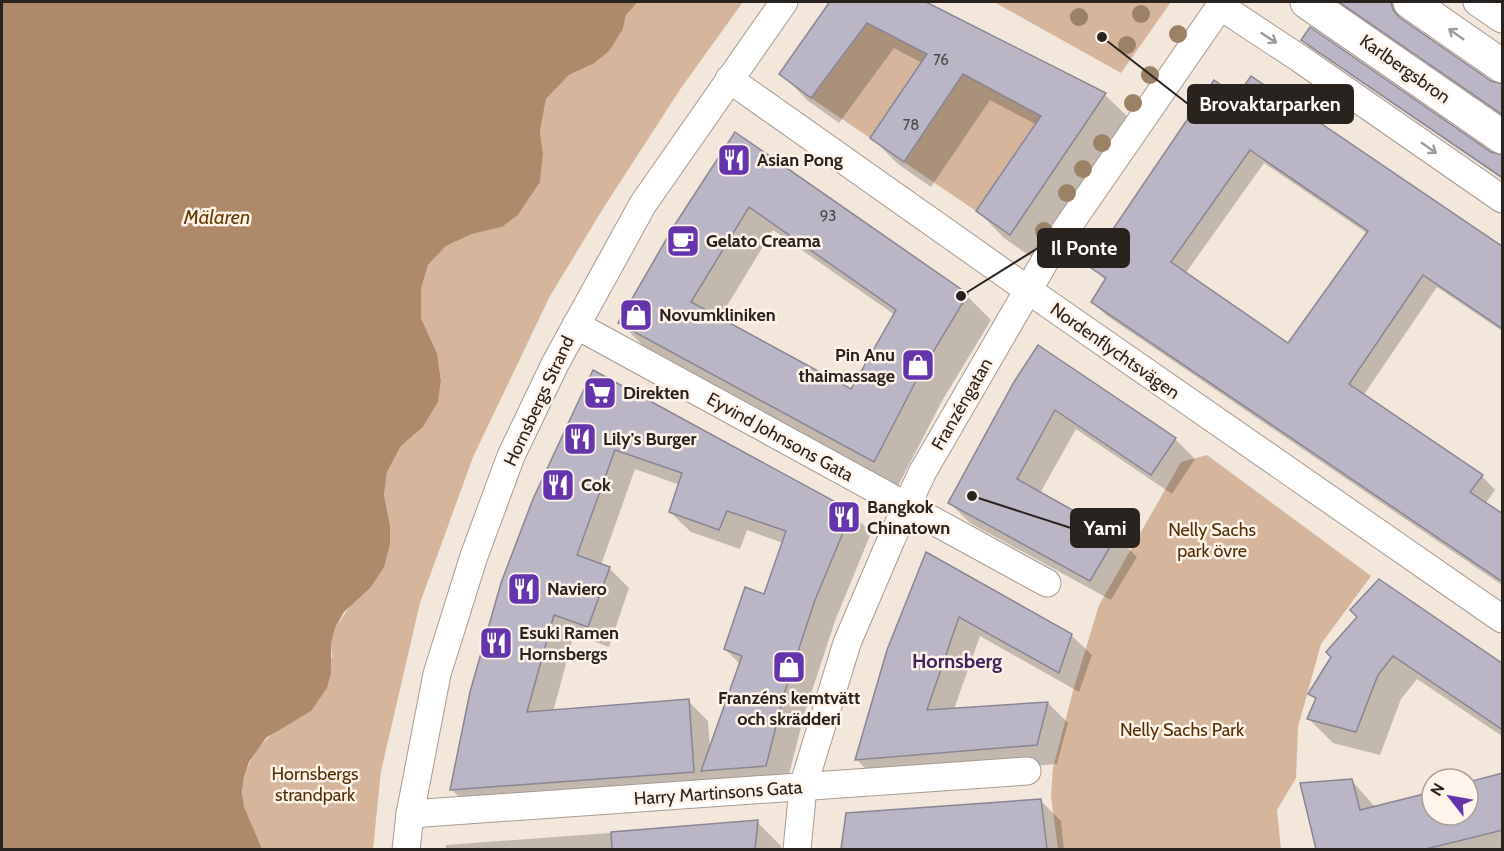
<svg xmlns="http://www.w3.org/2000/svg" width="1504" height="851" font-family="Cabin,sans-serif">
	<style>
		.green { fill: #d5b69c }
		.water { fill: #af8a6a }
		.shadow { fill: #0003; fill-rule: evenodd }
		.building { fill: #bab6c5; stroke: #898593; stroke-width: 1.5; fill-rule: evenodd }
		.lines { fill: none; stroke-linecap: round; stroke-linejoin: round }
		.street-casing { stroke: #a79a90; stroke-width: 29 }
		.highway-casing { stroke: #a79a90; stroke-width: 35 }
		.street { stroke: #fff; stroke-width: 27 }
		.highway { stroke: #fff; stroke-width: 33 }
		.tree { fill: #9b8165 }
		.oneway { stroke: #9e9c9a }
		.labels { text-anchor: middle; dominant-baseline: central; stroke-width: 5; stroke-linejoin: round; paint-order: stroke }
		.number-label { font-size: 15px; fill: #4c4848 }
		.street-label { font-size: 18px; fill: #28231f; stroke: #fff3ea }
		.poi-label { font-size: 18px; font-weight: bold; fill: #28231f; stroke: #fff3ea; text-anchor: start }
		.park-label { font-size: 18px; fill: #532e05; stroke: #fff3ea }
		.water-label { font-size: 20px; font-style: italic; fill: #6a3900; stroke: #fff3ea }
		.neighbourhood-label { font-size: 20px; font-weight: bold; fill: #3a255f; stroke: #fff3ea }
		.leader { fill: none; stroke: #28231f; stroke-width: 2 }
		.callout-dot { fill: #28231f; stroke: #fff3ea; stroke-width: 2 }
		.callout { fill: #28231f; stroke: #28231f; stroke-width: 2 }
		.callout-label { font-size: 20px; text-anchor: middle; font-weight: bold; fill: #fff }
	</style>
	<rect width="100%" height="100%" fill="#f3e6da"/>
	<g class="green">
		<path d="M638 2H743L681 88 604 207 550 296 473 457 420 603 381 771 373 849H262C257 836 248 824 245 810 236 780 252 748 277 731L332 657 331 644 335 628 351 605 390 525 384 495 387 472 401 446 423 427 438 402 441 381 437 353 421 318V289L428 265 446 246 472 234 502 227 518 215 540 182 543 154 540 131 546 99 569 75 593 64 623 29 626 15Z"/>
		<path d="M994 2H1171L1121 73Z"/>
		<path d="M867 23 927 54 870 138 811 98Z"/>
		<path d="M963 74 1041 116 976 211 904 162Z"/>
		<path d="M1207 455 1371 576 1321 644 1298 727 1296 778 1277 810 1281 849H1058L1051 797 1053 768 1073 691 1099 605 1181 462Z"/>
	</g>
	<path class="water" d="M2 2H638L626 15 623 29 609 51 593 64 569 75 546 99 540 131 543 154 540 182 518 215 502 227 472 234 446 246 428 265 421 289V318L437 353 441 381 438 402 423 427 401 446 387 472 384 495 390 525V544L384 567 371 587 344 612 335 628 331 644V673L327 688 311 711 266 738 249 762 244 777 242 792 244 807 262 849H2Z"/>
	<g class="shadow">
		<path d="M832 2H923L1105 95 1132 121 1037 261 1004 238 978 211 1037 125 990 100 931 187 898 164 872 138 922 63 894 48 839 123 807 100 781 73Z"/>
		<path d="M1339 2H1401L1399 10 1400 19 1491 83 1502 86V115Z"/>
		<path d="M1303 40 1491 154 1502 157V179L1311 48Z"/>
		<path d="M1238 98 1502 248V331L1437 287 1363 396 1482 476 1495 490 1485 504 1502 516V585L1106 315 1093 302 1106 281 1090 266ZM1264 163 1368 234 1289 345 1185 274Z"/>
		<path d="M735 135 967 296 991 320 942 401 898 486 644 347 620 322ZM773 230 895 315 851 391 719 319Z"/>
		<path d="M594 372 851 512 871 533 835 621 805 712 786 786 472 810 452 790 471 693ZM635 469 680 485 670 512 691 532 740 549 747 530 783 543 765 596 725 649 740 664 710 750 708 721 688 701 553 712 574 634 609 647 629 588 609 568 601 565Z"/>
		<path d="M1016 383 1175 439 1195 459 1172 494 1076 429 1040 493 1116 536 1137 557 1111 600 970 523 950 503Z"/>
		<path d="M927 554 1071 635 1092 655 1079 692 980 636 954 709 1048 703 1068 723 1057 764 876 779 856 759Z"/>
		<path d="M1359 617 1502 666V736L1417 679 1401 699 1380 755 1333 743 1309 719 1317 700 1310 693Z"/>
		<path d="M1502 775V850H1318L1302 784 1351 780 1376 808 1432 793V815H1468V784Z"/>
		<path d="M1040 800 1061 821 1064 850H843L847 814Z"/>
		<path d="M757 822 781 846V850H446V845Z"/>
	</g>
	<g class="building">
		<path d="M827 2H926L1106 93 1010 235 976 211 1041 116 963 74 904 162 870 138 927 54 867 23 811 98 779 74 829 3Z"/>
		<path d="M1339 2H1391L1393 10 1399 17 1491 81 1503 84V115Z"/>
		<path d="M1310 27 1491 152 1503 155V178L1301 40Z"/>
		<path d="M1251 76 1503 247V329L1423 275 1349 384 1483 475 1470 492 1503 514V582L1091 302 1106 278 1088 266 1214 80 1237 96ZM1250 150 1368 231 1288 343 1171 262Z"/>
		<path d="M735 132 968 294 918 377 874 462 618 323 674 226ZM749 207 896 310 851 389 691 302Z"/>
		<path d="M1038 345 1176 438 1151 475 1055 410 1017 479 1117 535 1090 581 948 503 1014 382Z"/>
		<path d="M593 370 852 511 815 600 785 691 766 766 701 771 742 656 724 649 745 587 764 594 786 531 727 511 719 530 669 512 682 473 615 450 577 555 610 567 588 627 554 615 527 712 689 699 694 772 450 790 470 692 501 583 533 499Z"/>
		<path d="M926 552 1072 634 1059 673 959 617 927 710 1048 702 1037 745 855 760 887 650Z"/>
		<path d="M1379 579 1503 664V730L1393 656 1378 675 1356 732 1307 719 1316 698 1308 694 1331 657 1326 652 1357 617 1350 610Z"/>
		<path d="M1503 773V830L1426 849H1316L1300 783 1352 779 1360 810 1432 792V815H1468V782Z"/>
		<path d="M1041 799 1047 849H841L846 813Z"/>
		<path d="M758 820 755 849H612L611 832Z"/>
	</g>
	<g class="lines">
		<defs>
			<g id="street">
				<path d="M1477 2 1502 19"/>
				<path d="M1220 6 1299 58 1502 199"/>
				<path d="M729 79 1028 290 1502 619"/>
				<path d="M576 325 1047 583"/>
				<path d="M410 814 1027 771"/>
				<path d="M406 850 410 814 437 674 474 556 511 456 555 364 643 204 784 2"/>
				<path d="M797 850 803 787 847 643 891 540 922 473 1049 254 1223 2"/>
			</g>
			<g id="highway">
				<path d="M1307 2 1502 137"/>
				<path d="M1410 2 1502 66"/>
			</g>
		</defs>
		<use href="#street" class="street-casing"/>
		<use href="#highway" class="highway-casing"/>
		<use href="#street" class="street"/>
		<use href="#highway" class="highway"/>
	</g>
	<g class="tree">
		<circle cx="1141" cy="14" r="9"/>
		<circle cx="1079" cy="17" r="9"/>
		<circle cx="1178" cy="34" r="9"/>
		<circle cx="1127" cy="45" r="9"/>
		<circle cx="1150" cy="75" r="9"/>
		<circle cx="1133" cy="103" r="9"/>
		<circle cx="1102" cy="143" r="9"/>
		<circle cx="1083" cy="169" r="9"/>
		<circle cx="1067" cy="193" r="9"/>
		<circle cx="1044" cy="231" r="9"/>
	</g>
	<defs><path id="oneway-shaft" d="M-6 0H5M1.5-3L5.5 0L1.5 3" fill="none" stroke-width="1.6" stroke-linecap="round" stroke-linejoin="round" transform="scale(1.5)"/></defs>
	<g class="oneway">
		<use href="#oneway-shaft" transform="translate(1456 34) rotate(-145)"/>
		<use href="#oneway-shaft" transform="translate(1269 38) rotate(33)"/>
		<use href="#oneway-shaft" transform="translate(1429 148) rotate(35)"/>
	</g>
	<defs>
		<symbol id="restaurant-square" viewBox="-11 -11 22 22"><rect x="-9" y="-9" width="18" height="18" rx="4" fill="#6434ac" stroke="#fff3ea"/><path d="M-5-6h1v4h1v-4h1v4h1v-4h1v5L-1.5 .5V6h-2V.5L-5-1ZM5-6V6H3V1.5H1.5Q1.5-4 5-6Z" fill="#fff"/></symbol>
		<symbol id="cafe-square" viewBox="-11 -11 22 22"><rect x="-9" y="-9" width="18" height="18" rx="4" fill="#6434ac" stroke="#fff3ea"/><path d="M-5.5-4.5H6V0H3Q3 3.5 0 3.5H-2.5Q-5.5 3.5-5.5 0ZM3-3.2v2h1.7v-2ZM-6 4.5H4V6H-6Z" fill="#fff"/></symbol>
		<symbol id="shop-square" viewBox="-11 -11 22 22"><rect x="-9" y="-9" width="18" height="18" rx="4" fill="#6434ac" stroke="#fff3ea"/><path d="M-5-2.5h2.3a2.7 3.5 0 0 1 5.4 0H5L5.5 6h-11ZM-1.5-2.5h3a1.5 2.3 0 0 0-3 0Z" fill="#fff"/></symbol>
		<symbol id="supermarket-square" viewBox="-11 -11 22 22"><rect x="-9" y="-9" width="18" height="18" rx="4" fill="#6434ac" stroke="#fff3ea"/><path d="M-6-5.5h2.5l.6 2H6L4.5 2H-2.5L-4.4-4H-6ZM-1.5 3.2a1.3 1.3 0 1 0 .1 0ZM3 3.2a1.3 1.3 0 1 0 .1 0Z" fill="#fff"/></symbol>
	</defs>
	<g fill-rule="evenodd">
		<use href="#restaurant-square" x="715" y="141" width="38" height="38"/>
		<use href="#cafe-square" x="664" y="222" width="38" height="38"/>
		<use href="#shop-square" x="617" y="296" width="38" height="38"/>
		<use href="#shop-square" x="899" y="346" width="38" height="38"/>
		<use href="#supermarket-square" x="581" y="374" width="38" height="38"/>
		<use href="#restaurant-square" x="561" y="420" width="38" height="38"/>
		<use href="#restaurant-square" x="539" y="466" width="38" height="38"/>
		<use href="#restaurant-square" x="825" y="498" width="38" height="38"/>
		<use href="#restaurant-square" x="505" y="570" width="38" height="38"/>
		<use href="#restaurant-square" x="477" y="624" width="38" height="38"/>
		<use href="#shop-square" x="770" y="648" width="38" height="38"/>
	</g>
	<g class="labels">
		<g class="number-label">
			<text x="941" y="60">76</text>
			<text x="911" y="125">78</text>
			<text x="828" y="216">93</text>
		</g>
		<g class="street-label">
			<text transform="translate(1405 69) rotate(35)">Karlbergsbron</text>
			<text transform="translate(1115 351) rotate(35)">Nordenflychtsvägen</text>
			<text transform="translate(539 401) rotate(-65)">Hornsbergs Strand</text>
			<text transform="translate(962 404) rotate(-60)">Franzéngatan</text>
			<text transform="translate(780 437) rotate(29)">Eyvind Johnsons Gata</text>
			<text transform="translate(718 793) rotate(-4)">Harry Martinsons Gata</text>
		</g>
		<g class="poi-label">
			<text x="757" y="160">Asian Pong</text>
			<text x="706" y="241">Gelato Creama</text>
			<text x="659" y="315">Novumkliniken</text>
			<text x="895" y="355" text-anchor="end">Pin Anu<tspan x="895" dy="21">thaimassage</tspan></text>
			<text x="623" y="393">Direkten</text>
			<text x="603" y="439">Lily's Burger</text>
			<text x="581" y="485">Cok</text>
			<text x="867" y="507">Bangkok<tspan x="867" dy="21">Chinatown</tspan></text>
			<text x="547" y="589">Naviero</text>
			<text x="519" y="633">Esuki Ramen<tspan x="519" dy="21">Hornsbergs</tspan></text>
			<text x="789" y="698" text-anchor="middle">Franzéns kemtvätt<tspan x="789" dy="21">och skrädderi</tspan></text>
		</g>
		<g class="park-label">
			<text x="1212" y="530">Nelly Sachs<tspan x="1212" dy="21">park övre</tspan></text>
			<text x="1182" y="730">Nelly Sachs Park</text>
			<text x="315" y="774">Hornsbergs<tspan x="315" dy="21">strandpark</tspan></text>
		</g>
		<g class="water-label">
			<text x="217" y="217">Mälaren</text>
		</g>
		<g class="neighbourhood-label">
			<text x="957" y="661">Hornsberg</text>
		</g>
	</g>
	<path class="leader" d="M1102 37L1188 104M961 296L1038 248M972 496L1071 528"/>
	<g class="callout-dot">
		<circle cx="1102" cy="37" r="6"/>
		<circle cx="961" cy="296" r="6"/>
		<circle cx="972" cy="496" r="6"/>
	</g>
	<g class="callout">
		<rect x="1188" y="85" width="165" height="38" rx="6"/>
		<rect x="1038" y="229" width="91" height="38" rx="6"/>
		<rect x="1071" y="509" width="68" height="38" rx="6"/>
	</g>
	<g class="callout-label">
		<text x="1270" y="111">Brovaktarparken</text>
		<text x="1084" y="255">Il Ponte</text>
		<text x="1105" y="535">Yami</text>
	</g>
	<rect width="1504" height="851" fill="none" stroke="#28231f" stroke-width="6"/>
	<g transform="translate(1450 797) rotate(301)"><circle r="28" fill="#fff3ea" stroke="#a9a099" stroke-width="1.5"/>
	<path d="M0-4.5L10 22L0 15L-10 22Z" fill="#6434ac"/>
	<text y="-9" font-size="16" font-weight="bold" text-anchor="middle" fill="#28231f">N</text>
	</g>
</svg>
